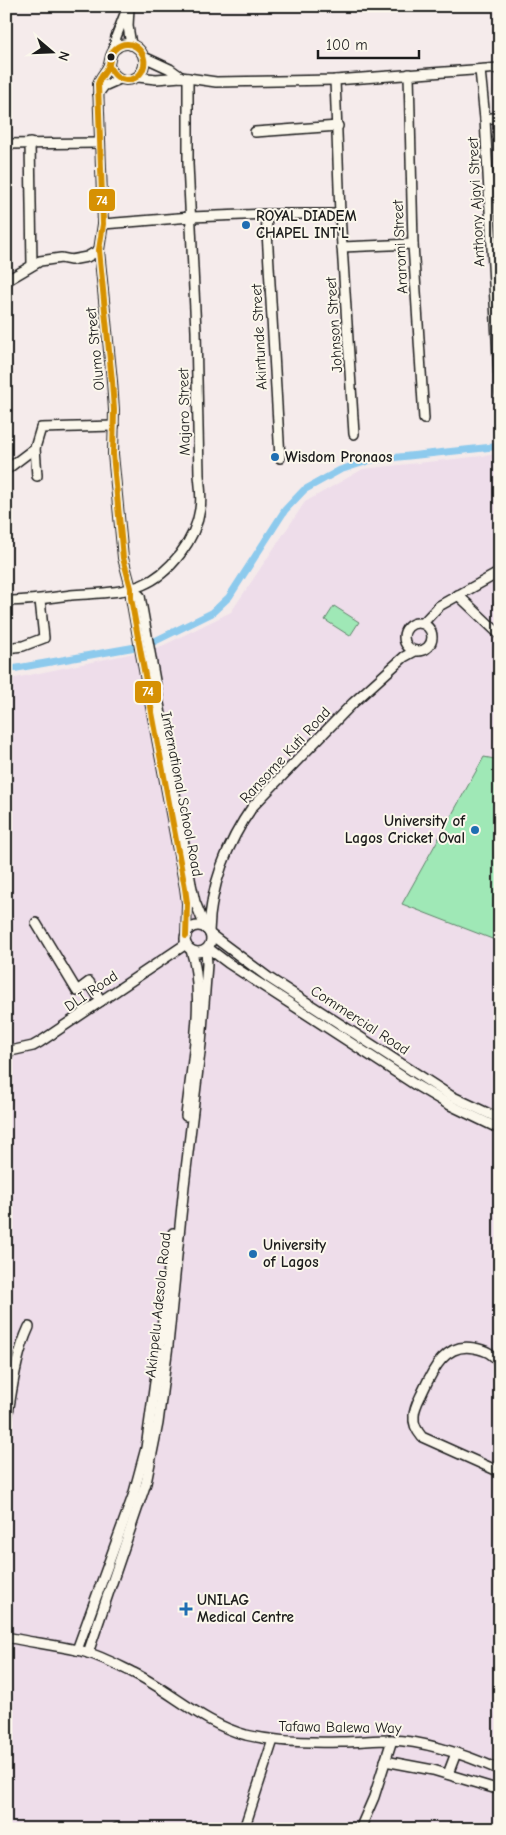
<svg xmlns="http://www.w3.org/2000/svg" width="506" height="1835" font-family="'Comic Neue',sans-serif">
	<style>
		.built { fill: #eeddea }
		.green { fill: #9fe8b6; stroke: #5e8269 }
		.lines { fill: none; stroke-linecap: round; stroke-linejoin: round }
		.canal { stroke: #8dcaed; stroke-width: 7 }
		.minor-casing { stroke: #1c1c1c; stroke-width: 12 }
		.minor { stroke: #fbf7ec; stroke-width: 9 }
		.bus-1-casing { stroke: #fbf7ec; stroke-width: 10 }
		.bus-1 { stroke: #d69104; stroke-width: 6 }
		.bus-dot { fill: #1c1c1c; stroke: #fbf7ec; stroke-width: 2 }
		.poi-dot { fill: #1f6fb2; stroke: #fbf7ec; stroke-width: 2 }
		.labels { text-anchor: middle; dominant-baseline: central; stroke-width: 4; stroke-linejoin: round; paint-order: stroke }
		.street-label { font-size: 15px; fill: #1c1c1c; stroke: #fbf7ec }
		.poi-label { font-size: 15px; font-weight: bold; fill: #1c1c1c; stroke: #fbf7ec; text-anchor: start }
		.line-badge { stroke: #fbf7ec; stroke-width: 2 }
		.badge-label { font-size: 14px; text-anchor: middle; font-weight: bold; fill: #fff }
	</style>
	<rect width="100%" height="100%" fill="#f5ebeb"/>
	<filter id="ink" filterUnits="userSpaceOnUse"><feTurbulence type="fractalNoise" baseFrequency=".02" numOctaves="2"/><feDisplacementMap in="SourceGraphic" scale="10" xChannelSelector="R" yChannelSelector="G"/><feConvolveMatrix kernelMatrix="1 2 1 2 8 2 1 2 1" color-interpolation-filters="sRGB"/></filter>
	<g filter="url(#ink)">
		<path class="built" d="M500 454V1829H6V680L158 648 231 612 305 502 363 469Z"/>
		<g class="green">
			<path d="M334 606 359 622 350 636 325 620Z"/>
			<path d="M484 757 500 760V942L402 904Z"/>
		</g>
		<g class="lines">
			<path class="canal" d="M6 670 147 645 212 613 229 597 285 510 304 490 340 470 371 460 493 447 500 444"/>
			<defs>
				<g id="minor">
					<path d="M129 8 128 26 131 45"/>
					<path d="M114 49 116 37 128 6"/>
					<path d="M144 57 170 69 181 77"/>
					<path d="M109 66C113 74 117 79 126 80 131 80 136 79 140 74 154 56 131 34 115 49 109 54 111 61 108 67 105 73 100 77 98 84L103 224 99 250 112 381 114 410 113 454 123 558 131 588V598L141 654 185 888 187 903 186 936"/>
					<path d="M480 70 485 119 500 394"/>
					<path d="M409 74 413 244 424 419"/>
					<path d="M138 77 156 79 181 77 216 82 335 80 500 68"/>
					<path d="M335 80 340 214 354 434"/>
					<path d="M98 94 104 86 120 79"/>
					<path d="M485 119 500 117"/>
					<path d="M255 132 338 126"/>
					<path d="M30 143 32 265"/>
					<path d="M6 144 99 143"/>
					<path d="M266 214 280 458"/>
					<path d="M103 224 191 217 266 214H340"/>
					<path d="M342 247 413 244"/>
					<path d="M6 281 40 261 61 258 71 260 87 257 99 250"/>
					<path d="M6 470 35 448"/>
					<path d="M37 476 35 448 41 428 114 426"/>
					<path d="M131 588 140 596 191 884 195 902 206 929"/>
					<path d="M458 595 500 635"/>
					<path d="M6 601C28 601 49 598 71 595 94 593 120 594 142 585 170 574 196 539 200 509 202 498 200 486 199 475L196 331 188 164V78"/>
					<circle cx="418" cy="637" r="14"/>
					<path d="M423 623 439 606 500 572"/>
					<path d="M6 648 23 646 44 638 40 600"/>
					<path d="M36 923 77 991 89 982 101 1001"/>
					<circle cx="198" cy="939" r="13"/>
					<path d="M209 932C210 887 227 843 253 806L353 703 404 657 415 651"/>
					<path d="M210 934 269 978 451 1096 500 1119"/>
					<path d="M208 948 228 963 414 1084 448 1104 500 1129"/>
					<path d="M6 1052 33 1046 40 1042 186 944"/>
					<path d="M186 1116C191 1068 206 994 191 950"/>
					<path d="M500 1363C493 1354 486 1350 474 1348 446 1342 433 1369 423 1391 420 1398 414 1407 414 1416 413 1424 417 1431 422 1437L500 1472"/>
					<path d="M6 1424C12 1392 15 1357 29 1327"/>
					<path d="M6 1637C30 1642 54 1645 77 1650 97 1654 115 1664 134 1673 172 1692 204 1724 246 1735 277 1742 310 1743 341 1742 357 1742 374 1740 390 1740 427 1741 466 1755 500 1770"/>
					<path d="M77 1650 133 1496 146 1448 160 1345 173 1233"/>
					<path d="M88 1653 146 1483 158 1423 168 1345 184 1186 201 1044 207 964 206 950"/>
					<path d="M385 1761 433 1770 500 1790"/>
					<path d="M448 1774 456 1753"/>
					<path d="M117 1828 120 1829"/>
					<path d="M244 1829 273 1740"/>
					<path d="M360 1829 374 1797 392 1740"/>
				</g>
			</defs>
			<use href="#minor" class="minor-casing"/>
			<use href="#minor" class="minor"/>
			<defs>
				<path id="bus-1" d="M109 66C113 74 117 79 126 80 131 80 136 79 140 74 154 56 131 34 115 49 109 54 111 61 108 67 105 73 100 77 98 84L103 224 99 250 112 381 114 410 113 454 123 558 131 588V598L141 654 185 888 187 903 186 936"/>
			</defs>
			<use href="#bus-1" class="bus-1-casing"/>
			<use href="#bus-1" class="bus-1"/>
		</g>
	</g>
	<circle class="bus-dot" cx="111" cy="57" r="4.5"/>
	<g class="poi-dot">
		<circle cx="246" cy="225" r="5"/>
		<circle cx="275" cy="457" r="5"/>
		<circle cx="475" cy="830" r="5"/>
		<circle cx="253" cy="1254" r="5"/>
		<path d="M183.5 1601.5h5v5h5v5h-5v5h-5v-5h-5v-5h5z"/>
	</g>
	<g class="labels">
		<g class="street-label">
			<text transform="translate(476 202) rotate(-93)">Anthony Ajayi Street</text>
			<text transform="translate(400 247) rotate(-93)">Araromi Street</text>
			<text transform="translate(334 325) rotate(-94)">Johnson Street</text>
			<text transform="translate(259 337) rotate(-93)">Akintunde Street</text>
			<text transform="translate(95 349) rotate(-96)">Olumo Street</text>
			<text transform="translate(184 412) rotate(-91)">Majaro Street</text>
			<text transform="translate(285 755) rotate(-47)">Ransome Kuti Road</text>
			<text transform="translate(182 794) rotate(79)">International School Road</text>
			<text transform="translate(91 991) rotate(-34)">DLI Road</text>
			<text transform="translate(360 1020) rotate(33)">Commercial Road</text>
			<text transform="translate(158 1305) rotate(-84)">Akinpelu Adesola Road</text>
			<text transform="translate(340 1727) rotate(1)">Tafawa Balewa Way</text>
		</g>
		<g class="poi-label">
			<text x="256" y="216">ROYAL DIADEM<tspan x="256" dy="17">CHAPEL INT'L</tspan></text>
			<text x="285" y="457">Wisdom Pronaos</text>
			<text x="465" y="821" text-anchor="end">University of<tspan x="465" dy="17">Lagos Cricket Oval</tspan></text>
			<text x="263" y="1245">University<tspan x="263" dy="17">of Lagos</tspan></text>
			<text x="197" y="1600">UNILAG<tspan x="197" dy="17">Medical Centre</tspan></text>
		</g>
	</g>
	<g class="line-badge">
		<rect x="88" y="188" width="28" height="24" rx="5" fill="#d69104"/>
		<rect x="134" y="680" width="28" height="24" rx="5" fill="#d69104"/>
	</g>
	<g class="badge-label">
		<text x="102" y="205">74</text>
		<text x="148" y="696">74</text>
	</g>
	<rect width="506" height="1835" fill="none" stroke="#fbf7ec" stroke-width="25"/>
	<rect x="12" y="12" width="481" height="1810" fill="none" stroke="#1c1c1c" stroke-width="2" filter="url(#ink)"/>
	<g transform="translate(52 52) rotate(109)" stroke="#fbf7ec" stroke-width="4" paint-order="stroke">
	<path d="M0-4L9 19L0 12L-9 19Z" fill="#1c1c1c"/>
	<text y="-8" font-size="14" font-weight="bold" text-anchor="middle" fill="#1c1c1c">N</text>
	</g>
	<path d="M318 50v8h101v-8" fill="none" stroke="#1c1c1c" stroke-width="2.5"/>
	<text x="326" y="50" font-size="15" fill="#1c1c1c" stroke="#fbf7ec" stroke-width="4" paint-order="stroke">100 m</text>
</svg>
